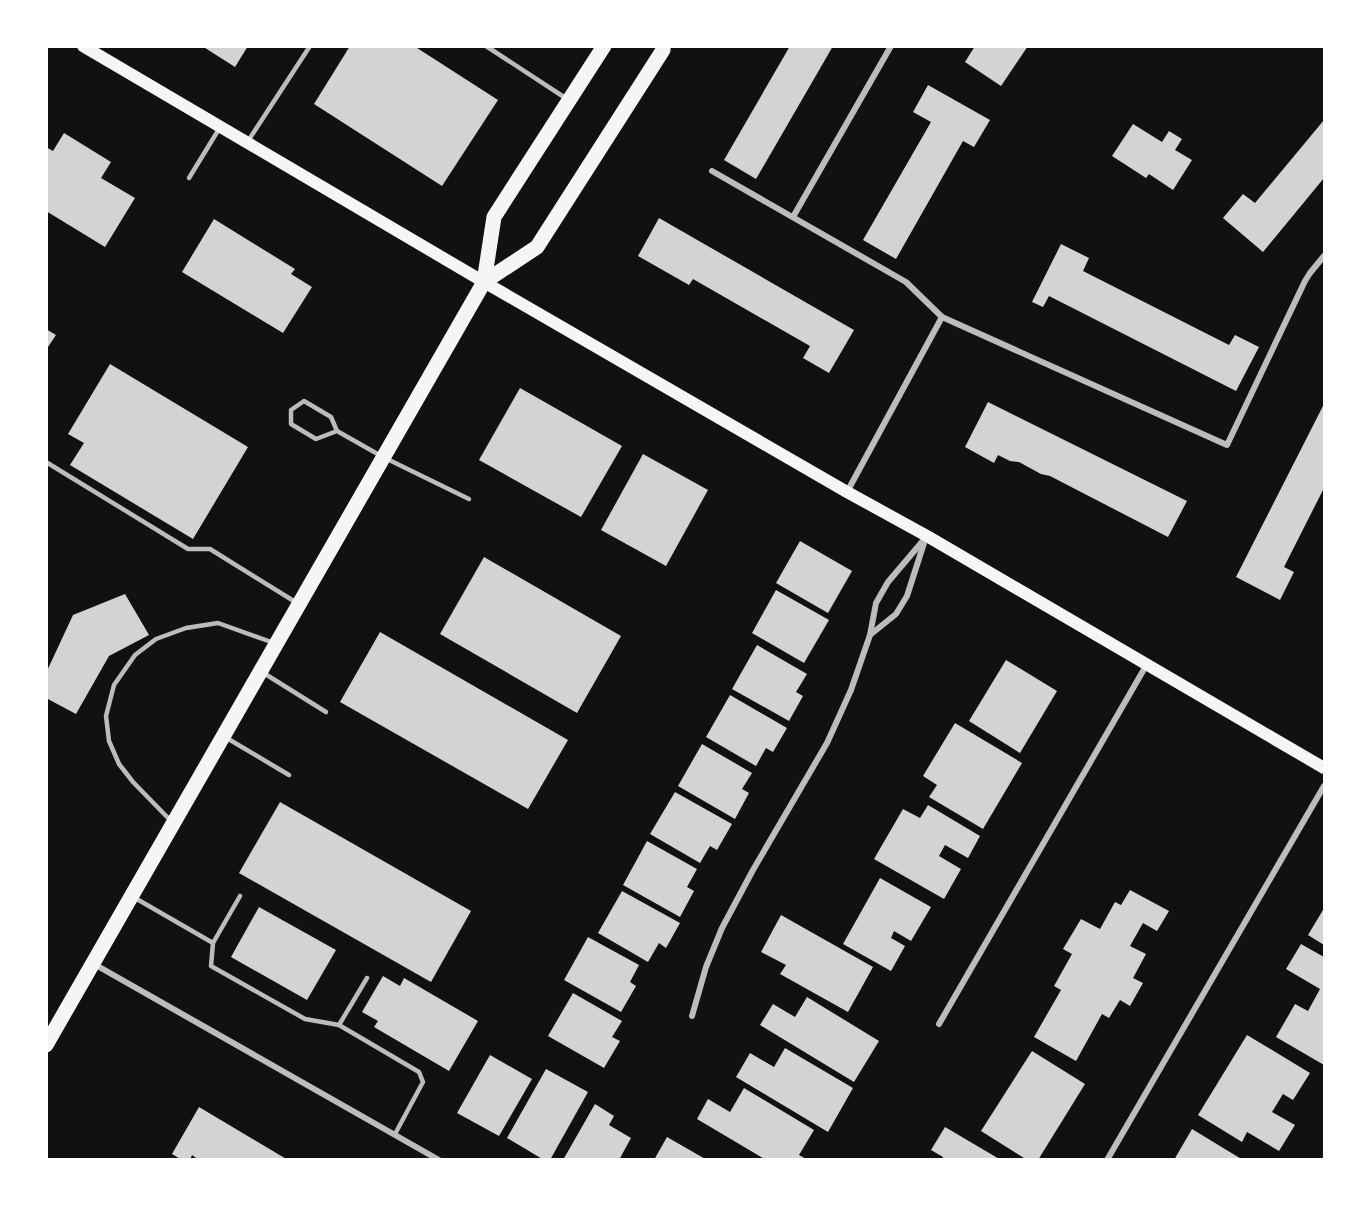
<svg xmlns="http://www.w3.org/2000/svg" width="1371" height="1206" font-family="'PT Sans Narrow',sans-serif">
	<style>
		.building { fill: #d3d3d3 }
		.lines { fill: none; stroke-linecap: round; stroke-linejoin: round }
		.service { stroke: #bcbcbc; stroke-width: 4.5 }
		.minor { stroke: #bcbcbc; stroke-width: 6 }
		.secondary { stroke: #f5f5f5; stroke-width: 12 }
		.primary { stroke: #f5f5f5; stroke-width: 15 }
	</style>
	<rect width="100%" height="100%" fill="#111"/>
	<g class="building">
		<path d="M202 46H248L235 67Z"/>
		<path d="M350 46H414L498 100 442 186 314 104Z"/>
		<path d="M790 46H833L756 179 724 160Z"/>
		<path d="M975 46H1028L1001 86 965 62Z"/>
		<path d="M928 85 990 120 974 147 963 141 896 259 863 240 931 122 913 112Z"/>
		<path d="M1324 120V178L1263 252 1223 218 1243 194 1255 203Z"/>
		<path d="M1133 124 1162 142 1169 131 1182 139 1175 150 1192 160 1173 190 1149 174 1146 178 1112 156Z"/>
		<path d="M64 133 111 162 101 178 135 198 105 247 46 211V147L53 151Z"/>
		<path d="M659 218 854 330 829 373 803 358 810 346 693 279 689 285 638 256Z"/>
		<path d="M214 219 295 269 291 274 312 287 283 333 182 272Z"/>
		<path d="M1061 244 1089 258 1083 271 1229 345 1235 335 1259 347 1236 391 1049 296 1043 307 1032 302Z"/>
		<path d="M46 329 56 335 46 350Z"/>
		<path d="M110 364 248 447 193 539 70 465 84 443 68 434Z"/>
		<path d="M520 388 622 446 581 517 479 460Z"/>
		<path d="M988 402 1187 501 1168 537 1050 476 1041 474 1019 462 1010 461 998 455 994 463 965 447Z"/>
		<path d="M1324 404V488L1284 567 1294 572 1280 600 1236 577Z"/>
		<path d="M643 454 708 490 666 566 601 530Z"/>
		<path d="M800 541 852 571 828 613 776 583Z"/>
		<path d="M484 557 621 636 577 713 440 634Z"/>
		<path d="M776 590 829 620 804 663 752 633Z"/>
		<path d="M125 594 149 635 109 656 76 714 46 698V673L73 615Z"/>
		<path d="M380 632 568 740 528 809 340 702Z"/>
		<path d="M757 645 807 674 796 692 803 696 789 721 732 689Z"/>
		<path d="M1006 660 1057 691 1020 753 969 721Z"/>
		<path d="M730 695 787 728 773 752 766 748 756 766 706 737Z"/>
		<path d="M955 723 1022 763 983 829 929 797 937 785 923 776Z"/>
		<path d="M702 744 752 773 742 789 749 793 735 819 678 786Z"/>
		<path d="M675 792 732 824 717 850 710 846 700 863 650 834Z"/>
		<path d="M280 802 471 911 431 982 239 873Z"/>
		<path d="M928 805 980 836 968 858 945 845 939 856 961 869 944 899 874 859 903 809 920 818Z"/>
		<path d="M647 841 697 869 687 887 694 891 680 917 623 885Z"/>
		<path d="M880 878 931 907 911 941 894 931 891 938 905 946 891 971 843 944Z"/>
		<path d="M1130 890 1169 911 1157 931 1143 923 1130 946 1146 954 1133 978 1143 983 1130 1006 1120 1000 1109 1018 1102 1014 1076 1061 1034 1037 1061 990 1054 986 1072 954 1063 949 1081 919 1100 929 1115 902 1121 905Z"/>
		<path d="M622 891 680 923 666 948 659 943 648 962 598 933Z"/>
		<path d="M259 907 336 950 307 1000 231 957Z"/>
		<path d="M1323 910 1324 911V945L1308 935Z"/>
		<path d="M781 915 873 967 848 1012 780 974 786 965 761 952Z"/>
		<path d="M588 937 639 965 630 982 636 986 621 1012 564 980Z"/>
		<path d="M1301 944 1324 957V1065L1276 1037 1295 1004 1308 1011 1320 989 1286 969Z"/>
		<path d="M383 976 400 986 404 978 478 1021 449 1071 374 1027 378 1021 362 1012Z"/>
		<path d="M573 993 622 1021 612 1037 620 1041 604 1068 548 1036Z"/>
		<path d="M807 997 879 1041 854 1082 760 1025 773 1004 795 1017Z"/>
		<path d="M1247 1035 1310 1073 1293 1100 1283 1094 1272 1112 1295 1125 1279 1151 1247 1132 1242 1142 1198 1115Z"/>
		<path d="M785 1048 853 1088 828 1132 736 1077 750 1053 774 1067Z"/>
		<path d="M1032 1051 1085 1084 1038 1160H1027L981 1131Z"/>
		<path d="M490 1055 532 1079 499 1136 457 1113Z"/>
		<path d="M546 1069 588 1092 550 1160H544L507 1138Z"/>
		<path d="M744 1088 814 1130 799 1155 808 1160H766L697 1119 708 1099 730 1112Z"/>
		<path d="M595 1104 614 1116 609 1125 631 1138 619 1160H563Z"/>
		<path d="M199 1107 288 1160H199L192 1155 190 1160H182L172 1154Z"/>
		<path d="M945 1127 1001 1160H942L943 1157 931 1150Z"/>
		<path d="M1192 1129 1243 1160H1174Z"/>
		<path d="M667 1137 707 1160H654Z"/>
	</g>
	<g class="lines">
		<g class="service">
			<path d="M486 46 567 99"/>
			<path d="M248 141 310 46"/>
			<path d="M189 178 219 129"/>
			<path d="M337 431 316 439 291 424V410L304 401 331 417 337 431 383 457 469 499"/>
			<path d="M46 462 188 549H210L297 603"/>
			<path d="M262 672 326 712"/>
			<path d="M225 737 289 775"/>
			<path d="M171 821 133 782 119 764 109 741 106 716 114 685 135 655 156 639 186 628 218 623 274 643"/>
			<path d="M240 896 213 943 211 966 305 1019 339 1025 419 1072 423 1082 395 1134"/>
			<path d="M135 898 213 943"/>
			<path d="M339 1025 367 978"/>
		</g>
		<g class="minor">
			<path d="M712 171 906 282 942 317 1227 445 1305 281 1310 273 1324 256"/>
			<path d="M793 217 891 46"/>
			<path d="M847 492 942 317"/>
			<path d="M870 635 896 614 907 596 925 540"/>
			<path d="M94 964 439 1160"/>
			<path d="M692 1016 706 967 722 928 753 870 827 743 851 690 870 635 876 603 888 582 927 536"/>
			<path d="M939 1024 1147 664"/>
			<path d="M1107 1160 1324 786"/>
		</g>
		<path class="secondary" d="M83 46 484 282 847 492 927 536 1324 768"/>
		<g class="primary">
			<path d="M484 282 537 247 663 50V46"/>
			<path d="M46 1045 484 282 494 217 604 46"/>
		</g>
	</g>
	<rect width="1371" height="1206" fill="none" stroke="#ffffff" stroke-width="96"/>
</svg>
